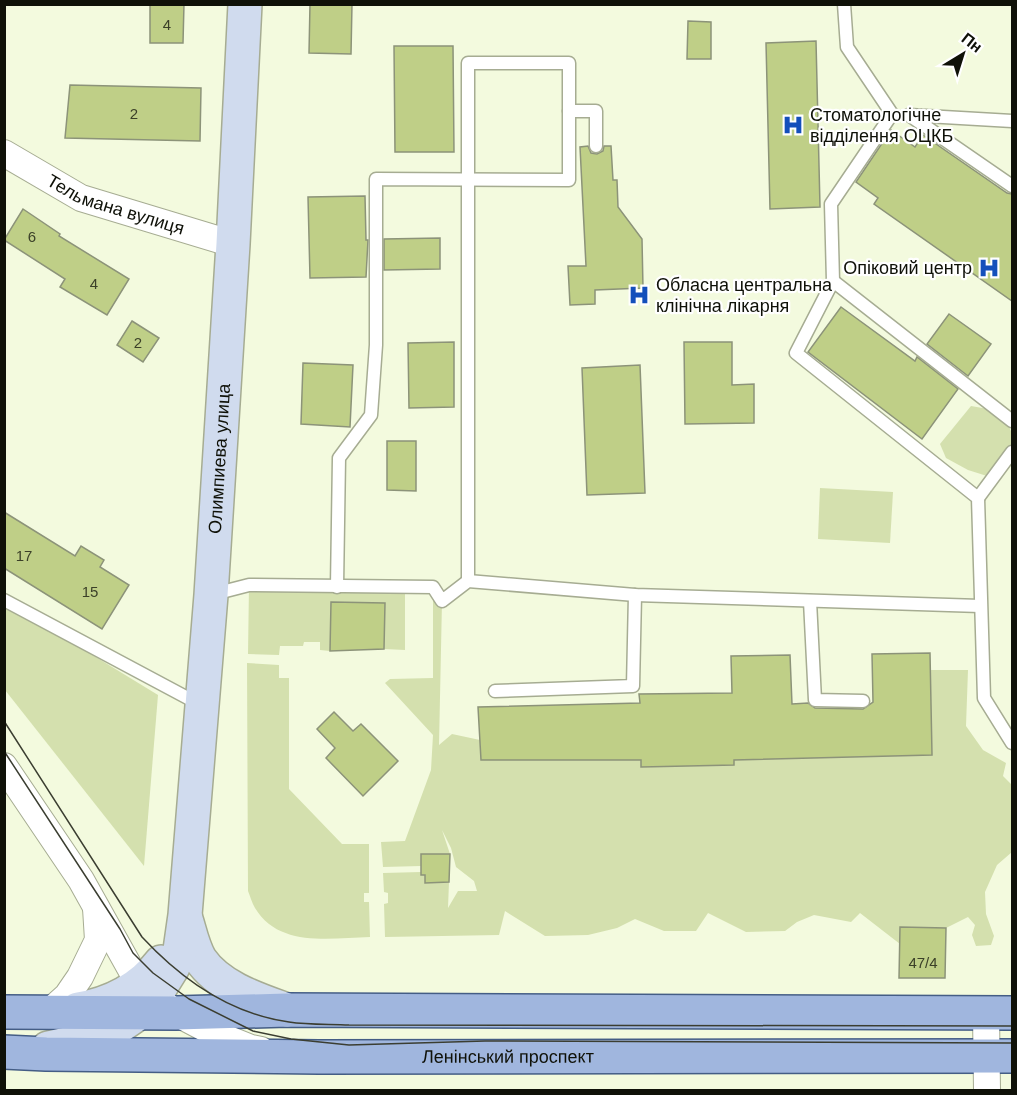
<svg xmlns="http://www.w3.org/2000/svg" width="1017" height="1095" font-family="Helvetica,sans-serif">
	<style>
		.green { fill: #d4e0ae }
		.building { fill: #bfcf87; stroke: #8c9379; stroke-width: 1.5 }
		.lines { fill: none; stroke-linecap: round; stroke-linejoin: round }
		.lane-casing { stroke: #a6ac92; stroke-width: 15 }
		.street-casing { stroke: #a6ac92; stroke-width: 28 }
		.secondary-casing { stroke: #a6ac92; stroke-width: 36 }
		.primary-casing { stroke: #445d85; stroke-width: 36 }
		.lane { stroke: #fff; stroke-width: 12 }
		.street { stroke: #fff; stroke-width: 26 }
		.secondary { stroke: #d0dbee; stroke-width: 33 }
		.primary { stroke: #a0b6de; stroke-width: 33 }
		.tram { stroke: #3b3e31; stroke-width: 1.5 }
		.labels { text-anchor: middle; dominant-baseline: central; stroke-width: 4.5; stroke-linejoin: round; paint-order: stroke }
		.number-label { font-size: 15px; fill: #3b4028 }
		.poi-label { font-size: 18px; fill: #0f1108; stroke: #fff; text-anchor: start }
		.street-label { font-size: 18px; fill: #0f1108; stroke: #fff }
	</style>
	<rect width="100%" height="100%" fill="#f3fade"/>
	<g class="green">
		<path d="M971 406 988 409 1009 427 1012 433V443L987 476 968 470 946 458 940 444Z"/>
		<path d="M820 488 893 492 890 543 818 539Z"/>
		<path d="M249 585 405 588V650L384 649V603L331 602 330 651 320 650V642H304L303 646H280L279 655 248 654Z"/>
		<path d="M433 587 442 601 439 745 452 734 480 740 481 760H641L642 767 734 765V760L932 755 930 670H968L966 726 983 750 1006 763 1003 776 1012 785V852L997 865 985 892 986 914 994 936 991 945 976 946 972 935 975 925 968 917 946 928 901 927 900 944 860 913 851 922 814 915 797 922 785 931 746 932 708 913 696 931H664L635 919 617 928 588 935 545 936 505 911 499 935 385 937 384 904 388 903V893L384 892 383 873 421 872V875H425V883L449 882 448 908 458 891H477L474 881 456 867 451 848 442 830 450 854 421 863V866L383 867 381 842 405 841 431 770 433 735 385 683 390 679 433 678Z"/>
		<path d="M4 601 158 695 144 866 5 690Z"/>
		<path d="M247 663 279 665V678H289V789L342 844H369V893H364V902H369L370 937C331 938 279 948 255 908 252 903 250 896 248 891Z"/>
	</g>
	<g class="building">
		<path d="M150 4H184L183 43H150Z"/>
		<path d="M310 4H352L351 54 309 53Z"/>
		<path d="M688 21 711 22V59H687Z"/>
		<path d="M816 41 820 207 770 209 766 43Z"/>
		<path d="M394 46H453L454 152H395Z"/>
		<path d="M70 85 201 88 200 141 65 138Z"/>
		<path d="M891 130 915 147 923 135 1007 193 1012 194V301L874 204 878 198 856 182Z"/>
		<path d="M588 146 591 153 597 154 603 151 604 146H611L613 180H617L618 207 642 239 643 288 595 290V304L570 305 568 266H586L580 147Z"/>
		<path d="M365 196 366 240H368L366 277 310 278 308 197Z"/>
		<path d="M23 209 60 234 59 236 129 279 107 315 60 287 65 279 4 240Z"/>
		<path d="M440 238V269L384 270V239Z"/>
		<path d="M841 307 915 361 917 357 958 389 922 439 808 352Z"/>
		<path d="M949 314 991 344 968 376 927 344Z"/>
		<path d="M132 321 159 338 143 362 117 345Z"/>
		<path d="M454 342V407L409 408 408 343Z"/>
		<path d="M684 342H732V385L754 384V423L685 424Z"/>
		<path d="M303 363 353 365 350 427 301 424Z"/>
		<path d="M640 365 645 493 587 495 582 368Z"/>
		<path d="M387 441H416V491L387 490Z"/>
		<path d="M4 512 75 556 81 546 104 560 100 567 129 585 102 629 4 568Z"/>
		<path d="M331 602 385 603 384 649 330 651Z"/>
		<path d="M930 653 932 755 734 760V765L641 767V760H481L478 707 640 703 639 694 732 693 731 656 790 655 792 704 808 703 815 708 863 709 873 702 872 654Z"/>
		<path d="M334 712 353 731 361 724 398 761 363 796 326 758 335 748 317 729Z"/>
		<path d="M421 854H450L449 882 425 883V875H421Z"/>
		<path d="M900 927 946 928 945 978H899Z"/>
	</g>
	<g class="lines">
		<defs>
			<g id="lane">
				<path d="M844 4 847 47 892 114 831 204 833 281 796 353 978 498 984 698 1012 743"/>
				<path d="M909 115 1012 186"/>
				<path d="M909 115 1012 121"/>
				<path d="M833 281 1012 421"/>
				<path d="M978 498 1012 452"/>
				<path d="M468 581V63H569V111H596V146"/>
				<path d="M337 587 339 458 371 415 376 345V179L569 180V111"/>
				<path d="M214 594 249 585 433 587 442 601 468 581 635 595 980 606"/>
				<path d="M4 600 199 704"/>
				<path d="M810 601 815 700 863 701"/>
				<path d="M495 691 633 686 635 595"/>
			</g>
			<g id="street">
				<path id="s1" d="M4 153 81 198 233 244"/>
				<path d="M4 766 81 880 139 984 176 1013 216 1034 251 1048 261 1050"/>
				<path d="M48 1013 67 996 80 977 98 940 96 908"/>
				<path d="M986 1013 987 1090"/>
			</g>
			<g id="secondary">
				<path d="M186 919C190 932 193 947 200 959 219 987 256 999 287 1010"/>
				<path d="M78 1009C111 1004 141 988 161 962"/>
				<path id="s2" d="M48 1048 107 1035 139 1013 155 996 173 967 180 950 185 915 211 595 233 244 245 4"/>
			</g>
			<g id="primary">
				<path d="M4 1012 176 1013 287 1010 1012 1013"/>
				<path id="s3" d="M4 1052 46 1054 319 1057 1012 1056"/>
			</g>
		</defs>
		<use href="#lane" class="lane-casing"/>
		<use href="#street" class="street-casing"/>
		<use href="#secondary" class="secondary-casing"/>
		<use href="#primary" class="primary-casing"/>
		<use href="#lane" class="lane"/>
		<use href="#street" class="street"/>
		<use href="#secondary" class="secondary"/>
		<use href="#primary" class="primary"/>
		<g class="tram">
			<path d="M4 721 142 937C181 979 231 1014 289 1022 308 1025 329 1024 349 1025L1012 1026"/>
			<path d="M4 751 120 929 133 953 153 973 189 999 253 1031 291 1039 349 1045 485 1041 1012 1043"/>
		</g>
	</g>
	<defs>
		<symbol id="hospital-bare" viewBox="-9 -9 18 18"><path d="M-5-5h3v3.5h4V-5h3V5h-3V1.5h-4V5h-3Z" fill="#144fbb" stroke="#fff" stroke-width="2.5" paint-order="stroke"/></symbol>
	</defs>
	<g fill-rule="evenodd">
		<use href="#hospital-bare" x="778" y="110" width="30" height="30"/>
		<use href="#hospital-bare" x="974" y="253" width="30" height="30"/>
		<use href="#hospital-bare" x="624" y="280" width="30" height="30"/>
	</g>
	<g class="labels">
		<g class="number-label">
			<text x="167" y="24">4</text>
			<text x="134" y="113">2</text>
			<text x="32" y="236">6</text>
			<text x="94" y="283">4</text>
			<text x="138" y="342">2</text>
			<text x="24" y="555">17</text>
			<text x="90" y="591">15</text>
			<text x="923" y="962">47/4</text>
		</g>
		<g class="poi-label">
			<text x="810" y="115">Стоматологічне<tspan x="810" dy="21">відділення ОЦКБ</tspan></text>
			<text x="972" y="268" text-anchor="end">Опіковий центр</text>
			<text x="656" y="285">Обласна центральна<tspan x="656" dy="21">клінічна лікарня</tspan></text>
		</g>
		<g class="street-label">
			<text stroke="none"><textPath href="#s1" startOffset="124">Тельмана вулиця</textPath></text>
			<text stroke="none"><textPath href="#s2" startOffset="668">Олимпиева улица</textPath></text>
			<text stroke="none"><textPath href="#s3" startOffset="504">Ленінський проспект</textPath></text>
		</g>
	</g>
	<rect width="1017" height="1095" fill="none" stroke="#0f1108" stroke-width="12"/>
	<g transform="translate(963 54) rotate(38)" stroke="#ffffff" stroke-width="4.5" paint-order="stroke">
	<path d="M0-4.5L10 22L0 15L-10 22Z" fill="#0f1108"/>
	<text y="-9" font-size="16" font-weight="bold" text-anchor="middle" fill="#0f1108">Пн</text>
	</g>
</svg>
